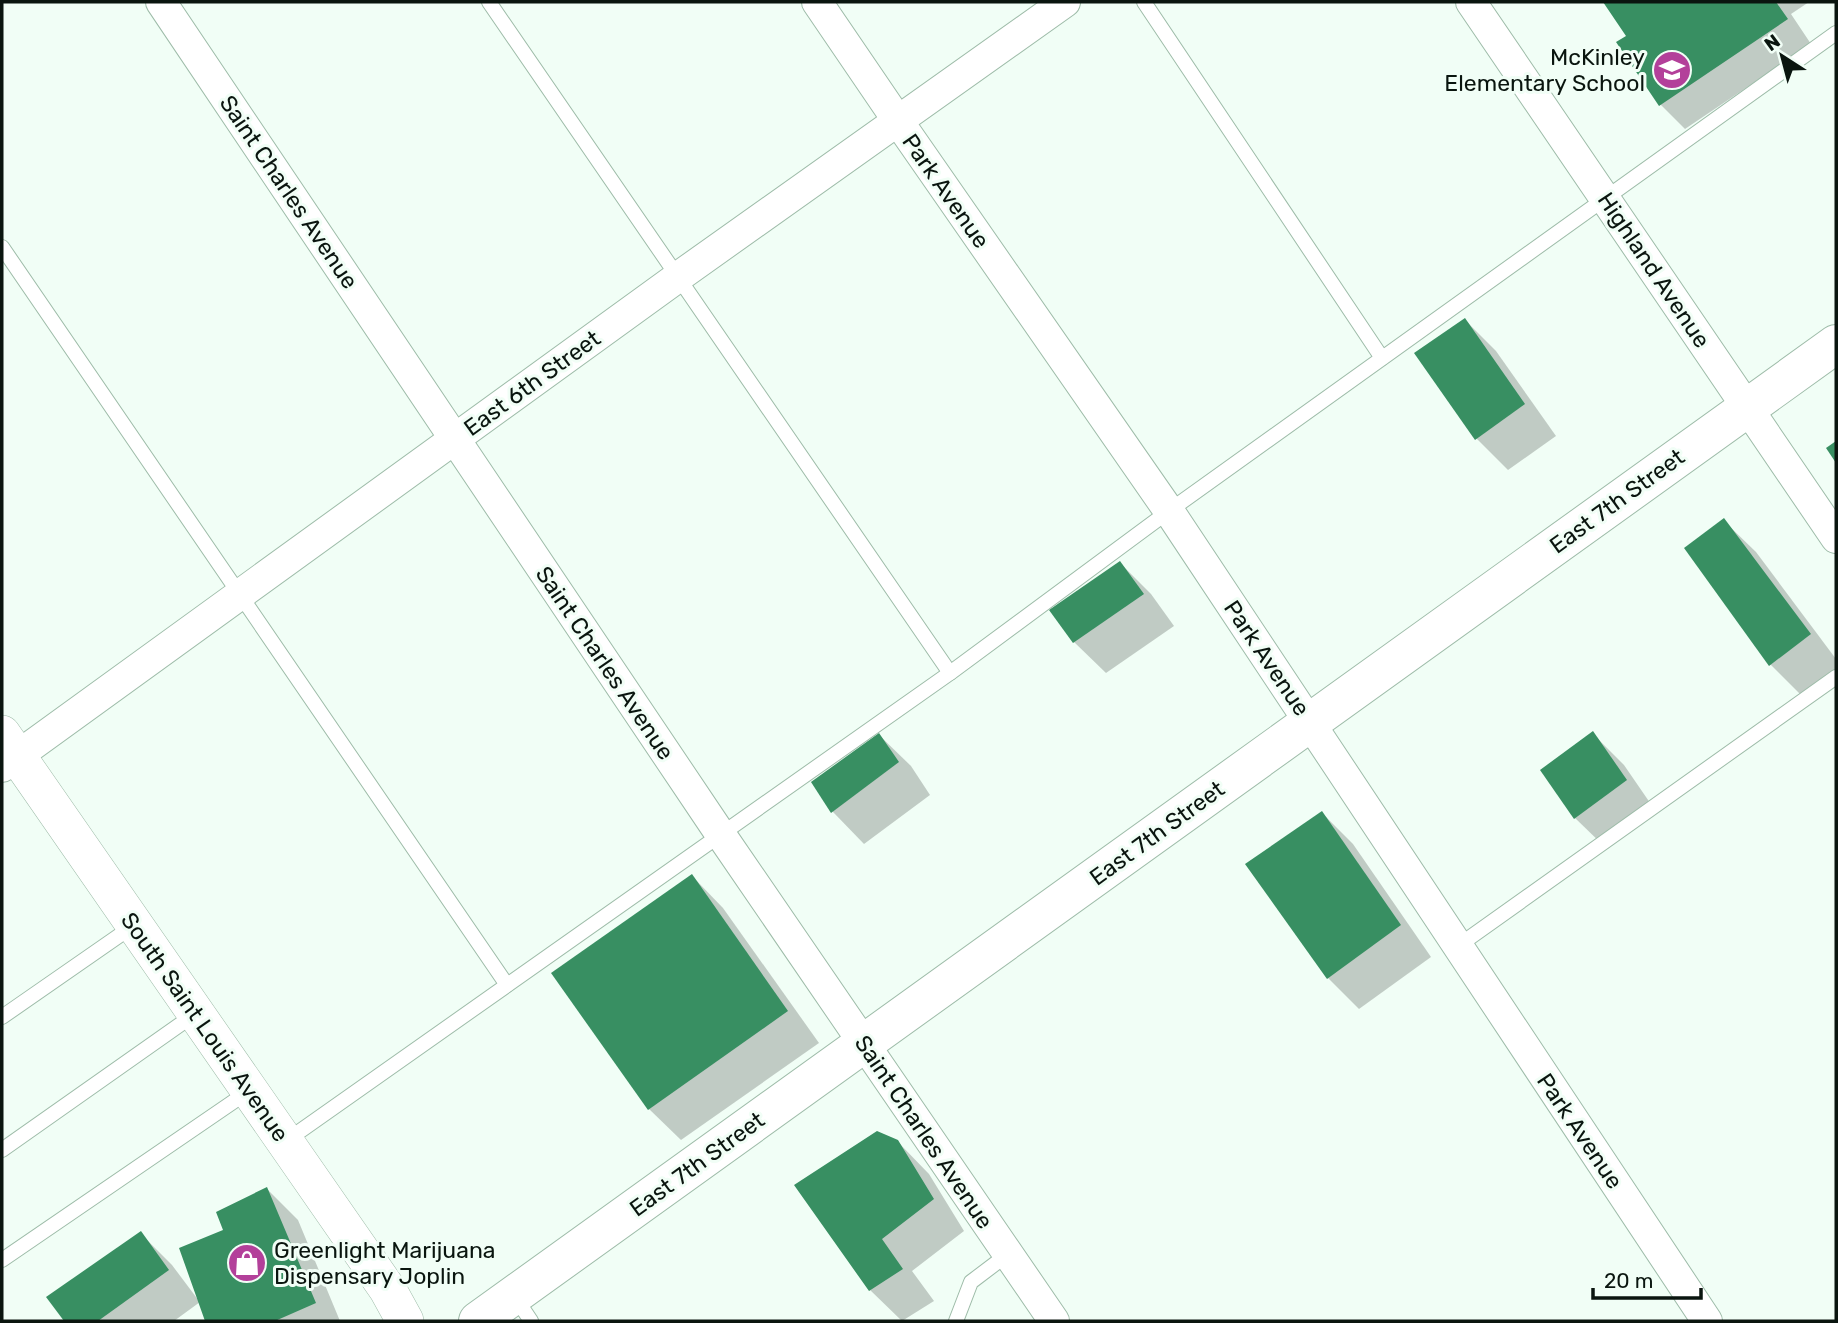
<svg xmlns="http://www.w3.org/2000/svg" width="1838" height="1323" font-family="Rubik,sans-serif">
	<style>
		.shadow { fill: #0003 }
		.building { fill: #388f62 }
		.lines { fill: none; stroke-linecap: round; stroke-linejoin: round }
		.service-casing { stroke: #9ebca9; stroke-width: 16 }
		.minor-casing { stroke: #9ebca9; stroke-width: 32 }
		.tertiary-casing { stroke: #9ebca9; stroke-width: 38 }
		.primary-casing { stroke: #9ebca9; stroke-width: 40 }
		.service { stroke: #fff; stroke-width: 14 }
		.minor { stroke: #fff; stroke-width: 30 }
		.tertiary { stroke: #fff; stroke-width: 37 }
		.primary { stroke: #fff; stroke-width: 38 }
		.labels { text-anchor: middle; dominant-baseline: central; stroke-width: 6; stroke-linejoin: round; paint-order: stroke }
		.poi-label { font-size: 23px; fill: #0a150f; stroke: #f1fef6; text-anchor: end }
		.street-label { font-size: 23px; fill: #0a150f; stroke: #f1fef6 }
	</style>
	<rect width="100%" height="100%" fill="#f1fef6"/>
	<g class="shadow">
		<path d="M1605 2H1809L1791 14 1811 44 1685 129 1661 105 1628 36Z"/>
		<path d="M1465 320 1496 351 1556 436 1508 470 1477 439 1417 353Z"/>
		<path d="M1724 521 1756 552 1836 659V670L1802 696 1771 665 1686 548Z"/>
		<path d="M1120 563 1151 594 1174 626 1106 673 1074 642Z"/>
		<path d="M1593 734 1624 765 1657 813 1607 849 1575 818Z"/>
		<path d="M879 735 911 766 930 795 864 844 833 812 813 783Z"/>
		<path d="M1322 813 1353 844 1431 957 1359 1009 1328 978Z"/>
		<path d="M692 876 723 908 819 1043 681 1140 649 1109Z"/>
		<path d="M897 1141 929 1174 964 1231 912 1271 934 1301 902 1321 870 1290Z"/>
		<path d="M267 1189 298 1220 340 1321H207L200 1302 174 1321H66L49 1298 141 1234 172 1265 199 1301 225 1231Z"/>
	</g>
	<g class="building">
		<path d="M1603 2H1776L1788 19 1659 106 1616 42 1626 36Z"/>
		<path d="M1465 318 1525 404 1475 440 1414 353Z"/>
		<path d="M1836 441V463L1826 448Z"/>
		<path d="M1724 518 1811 634 1769 666 1684 548Z"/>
		<path d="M1120 561 1144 594 1073 643 1049 610Z"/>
		<path d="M1593 731 1627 780 1574 819 1540 770Z"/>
		<path d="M879 733 899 762 831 813 811 782Z"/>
		<path d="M1322 811 1401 925 1327 979 1245 864Z"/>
		<path d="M692 874 788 1011 648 1110 551 973Z"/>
		<path d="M877 1131 898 1140 934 1199 882 1239 903 1269 869 1291 794 1185Z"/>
		<path d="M267 1187 316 1303 275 1321H205L179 1248 223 1230 216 1212Z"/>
		<path d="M141 1231 169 1270 98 1321H64L46 1297Z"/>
	</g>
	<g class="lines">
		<defs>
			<g id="service">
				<path d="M489 2 950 673"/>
				<path d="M1144 2 1382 358"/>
				<path d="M2 247 507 985"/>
				<path d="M1458 946 1836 677"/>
				<path d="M2 1017 133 926"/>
				<path d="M286 1141 950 673 1169 511 1836 33"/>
				<path d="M2 1150 195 1014"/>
				<path d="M2 1260 249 1091"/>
				<path d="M515 1297 531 1321"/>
				<path d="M956 1321 971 1282 1008 1254"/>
			</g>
			<g id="minor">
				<path d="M161 2 721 835 1054 1321"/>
				<path d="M817 2 898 121 1169 511 1707 1321"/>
				<path d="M1471 2 1836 538"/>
				<path d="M2 767 678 277 1065 2"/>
			</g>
			<path id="tertiary" d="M2 734 388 1290 405 1321"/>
			<path id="primary" d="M478 1321 1836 344"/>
		</defs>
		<use href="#service" class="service-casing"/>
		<use href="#minor" class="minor-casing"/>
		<use href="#tertiary" class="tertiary-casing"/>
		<use href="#primary" class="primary-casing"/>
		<use href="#service" class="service"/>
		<use href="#minor" class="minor"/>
		<use href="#tertiary" class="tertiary"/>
		<use href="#primary" class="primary"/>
	</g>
	<defs>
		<symbol id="school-disc" viewBox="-11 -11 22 22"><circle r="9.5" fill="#b3409a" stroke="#f1fef6"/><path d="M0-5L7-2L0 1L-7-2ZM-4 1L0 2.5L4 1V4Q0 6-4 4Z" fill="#fff"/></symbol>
		<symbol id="shop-disc" viewBox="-11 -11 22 22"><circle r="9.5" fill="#b3409a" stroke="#f1fef6"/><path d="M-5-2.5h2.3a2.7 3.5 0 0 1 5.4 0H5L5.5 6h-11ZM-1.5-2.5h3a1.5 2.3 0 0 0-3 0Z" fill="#fff"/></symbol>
	</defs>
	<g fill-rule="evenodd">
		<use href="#school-disc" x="1650" y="48" width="44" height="44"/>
		<use href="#shop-disc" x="225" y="1241" width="44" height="44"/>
	</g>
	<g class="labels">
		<g class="poi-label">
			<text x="1645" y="57">McKinley<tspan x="1645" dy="26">Elementary School</tspan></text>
			<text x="274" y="1250" text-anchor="start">Greenlight Marijuana<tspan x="274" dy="26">Dispensary Joplin</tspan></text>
		</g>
		<g class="street-label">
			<text transform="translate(946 191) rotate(55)">Park Avenue</text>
			<text transform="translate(289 192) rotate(56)">Saint Charles Avenue</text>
			<text transform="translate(1654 270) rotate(56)">Highland Avenue</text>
			<text transform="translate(532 383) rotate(-36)">East 6th Street</text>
			<text transform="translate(1617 501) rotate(-36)">East 7th Street</text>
			<text transform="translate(1267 658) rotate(56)">Park Avenue</text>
			<text transform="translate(605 663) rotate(56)">Saint Charles Avenue</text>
			<text transform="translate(1157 833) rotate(-36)">East 7th Street</text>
			<text transform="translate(205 1027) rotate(55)">South Saint Louis Avenue</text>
			<text transform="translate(1580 1131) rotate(56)">Park Avenue</text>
			<text transform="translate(924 1132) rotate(56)">Saint Charles Avenue</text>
			<text transform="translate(697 1164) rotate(-36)">East 7th Street</text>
		</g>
	</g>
	<rect width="1838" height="1323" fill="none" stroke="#0a150f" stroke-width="7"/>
	<g transform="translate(1782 56) rotate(324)" stroke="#f1fef6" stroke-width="5" paint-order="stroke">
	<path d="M0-5L12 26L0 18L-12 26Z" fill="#0a150f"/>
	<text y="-10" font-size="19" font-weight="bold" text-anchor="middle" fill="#0a150f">N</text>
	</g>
	<path d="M1593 1288v10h108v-10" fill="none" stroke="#0a150f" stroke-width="3.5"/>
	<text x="1604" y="1288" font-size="21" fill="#0a150f" stroke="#f1fef6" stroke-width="5" paint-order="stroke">20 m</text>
</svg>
